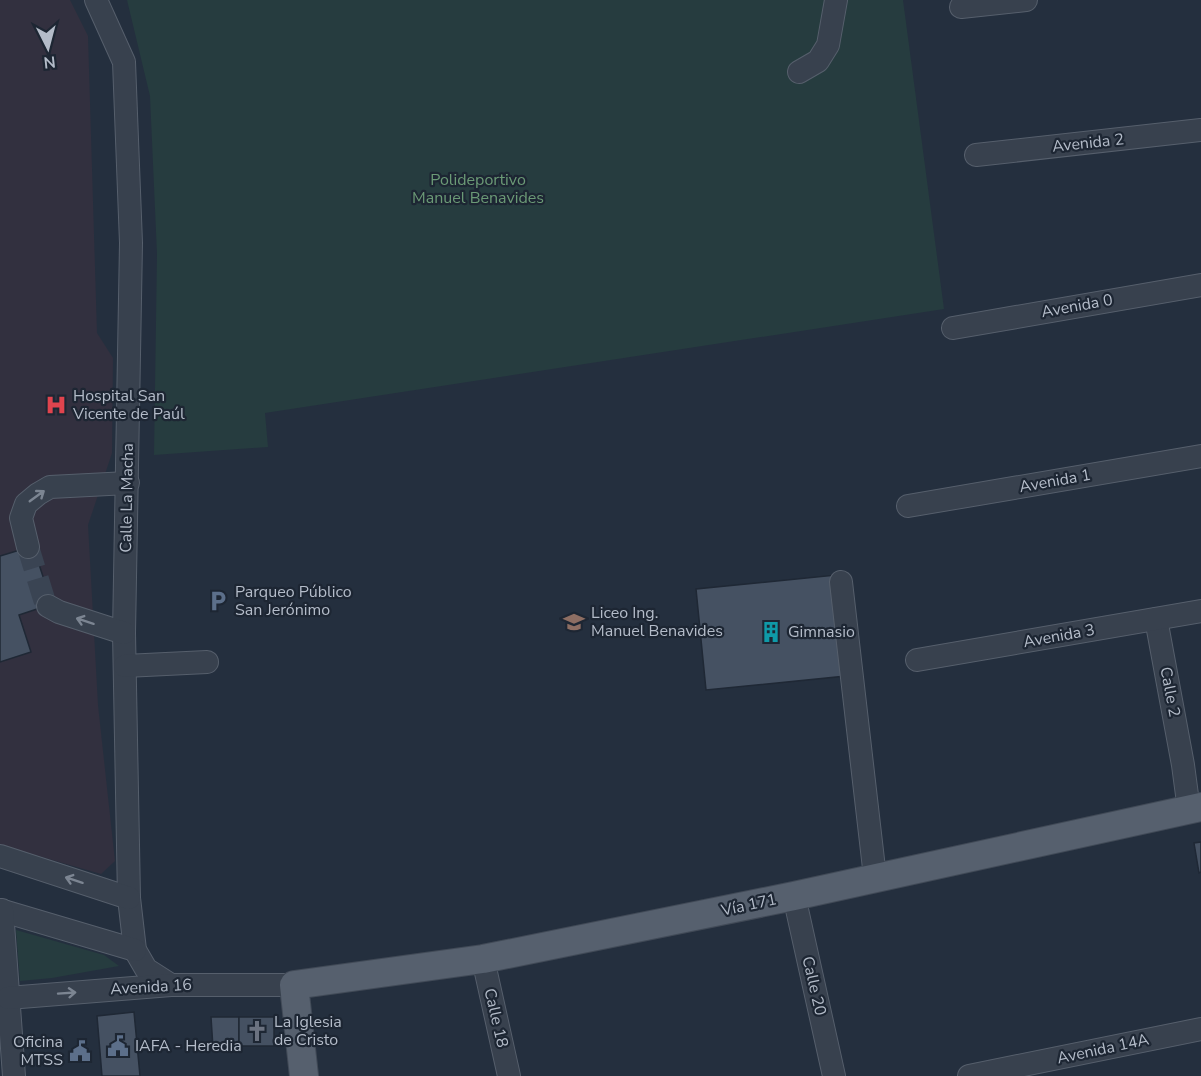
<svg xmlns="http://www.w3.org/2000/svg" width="1201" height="1076" font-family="'Nunito Sans',sans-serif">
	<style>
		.medical { fill: #32303f }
		.green { fill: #263c3f }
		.building { fill: #455162; stroke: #1f2835; stroke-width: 1.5 }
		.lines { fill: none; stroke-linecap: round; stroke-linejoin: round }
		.minor-tunnel { stroke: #3a4453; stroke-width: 22; stroke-dasharray: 22 11; stroke-linecap: butt }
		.minor-casing { stroke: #565f6c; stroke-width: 24 }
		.major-casing { stroke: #414a57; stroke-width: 30 }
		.minor { stroke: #38414e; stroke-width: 22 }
		.major { stroke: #56606e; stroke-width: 28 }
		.oneway { stroke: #7c8592 }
		.labels { text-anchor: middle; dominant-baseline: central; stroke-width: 4.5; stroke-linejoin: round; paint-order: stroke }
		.street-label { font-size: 16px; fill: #b4bcc9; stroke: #1d2633 }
		.park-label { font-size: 16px; fill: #6b9a76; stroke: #1d2633 }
		.poi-label { font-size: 16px; fill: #b4bcc9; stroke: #1d2633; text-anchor: start }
	</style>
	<rect width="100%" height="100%" fill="#242f3e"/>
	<path class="medical" d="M0 0H70L88 36 97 333 113 358 112 453 88 525 98 705 115 861 101 874 0 845Z"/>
	<g class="green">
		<path d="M127 0H903L944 309 265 413 268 447 154 455 157 254 150 96Z"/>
		<path d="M16 930 104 955 119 966 52 978 20 981Z"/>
	</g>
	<g class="building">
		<path d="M33 546 52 604 19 615 31 652 0 662V556Z"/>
		<path d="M836 575 846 676 706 690 696 589Z"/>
		<path d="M1201 842V872L1199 873 1194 843Z"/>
		<path d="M134 1012 140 1076H102L97 1016Z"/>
		<path d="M211 1017H239V1046L213 1048Z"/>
		<rect x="239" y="1017" width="35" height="29"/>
	</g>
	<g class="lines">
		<path class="minor-tunnel" d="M28 547 44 599 48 606"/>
		<defs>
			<g id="minor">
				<path d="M96 0 124 62 131 243 124 633 129 898 135 950 146 969 171 985"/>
				<path d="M961 7 1026 0"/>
				<path d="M799 72 818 61 828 45 836 0"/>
				<path d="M976 155 1201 130"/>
				<path d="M953 328 1201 285"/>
				<path d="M908 506 1201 456"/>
				<path d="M28 547 21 518 26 504 38 494 50 487 128 483"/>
				<path d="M841 582 875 877"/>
				<path d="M48 606 59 612 124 633"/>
				<path d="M1156 619 1183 765 1189 810"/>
				<path d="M917 660 1201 611"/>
				<path d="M125 666 207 662"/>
				<path d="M0 856 129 898"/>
				<path d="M794 896 834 1076"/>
				<path d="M0 910 135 950"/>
				<path d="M2 910 14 1076"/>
				<path d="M483 959 509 1076"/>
				<path d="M8 998 171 985H294"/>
				<path d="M969 1076 1201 1029"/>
			</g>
			<path id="major" d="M304 1076 294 985 483 959 794 896 1201 807"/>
		</defs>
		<use href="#minor" class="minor-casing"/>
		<use href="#major" class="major-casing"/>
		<use href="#minor" class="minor"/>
		<use href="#major" class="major"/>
	</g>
	<defs><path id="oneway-shaft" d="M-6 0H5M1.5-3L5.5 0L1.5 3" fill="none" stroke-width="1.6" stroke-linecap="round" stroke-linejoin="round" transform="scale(1.5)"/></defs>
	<g class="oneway">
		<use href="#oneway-shaft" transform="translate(37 496) rotate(-36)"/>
		<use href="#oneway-shaft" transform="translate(85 621) rotate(-162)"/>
		<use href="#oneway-shaft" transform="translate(74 880) rotate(-162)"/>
		<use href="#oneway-shaft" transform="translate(67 993) rotate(-4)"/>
	</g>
	<defs>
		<symbol id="hospital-bare" viewBox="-9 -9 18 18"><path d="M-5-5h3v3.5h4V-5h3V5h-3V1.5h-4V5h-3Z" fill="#e0444e" stroke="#1d2633" stroke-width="2.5" paint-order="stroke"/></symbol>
		<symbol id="parking-bare" viewBox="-9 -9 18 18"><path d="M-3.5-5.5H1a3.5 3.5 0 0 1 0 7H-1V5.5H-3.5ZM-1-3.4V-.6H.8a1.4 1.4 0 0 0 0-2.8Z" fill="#5c6f8a" stroke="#1d2633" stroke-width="2.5" paint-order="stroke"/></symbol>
		<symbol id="school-bare" viewBox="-9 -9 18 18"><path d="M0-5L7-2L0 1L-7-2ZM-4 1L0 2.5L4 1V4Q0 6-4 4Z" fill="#8d6e63" stroke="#1d2633" stroke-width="2.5" paint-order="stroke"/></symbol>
		<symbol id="building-bare" viewBox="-9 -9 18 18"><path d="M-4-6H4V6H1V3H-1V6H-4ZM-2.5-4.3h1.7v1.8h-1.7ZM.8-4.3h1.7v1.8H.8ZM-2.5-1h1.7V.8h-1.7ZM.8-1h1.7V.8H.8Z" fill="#0f9aa8" stroke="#1d2633" stroke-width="2.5" paint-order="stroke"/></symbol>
		<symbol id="church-bare" viewBox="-9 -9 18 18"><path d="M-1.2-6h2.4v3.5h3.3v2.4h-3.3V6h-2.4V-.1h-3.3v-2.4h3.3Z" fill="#6b7280" stroke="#1d2633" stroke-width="2.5" paint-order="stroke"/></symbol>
		<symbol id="civic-bare" viewBox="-9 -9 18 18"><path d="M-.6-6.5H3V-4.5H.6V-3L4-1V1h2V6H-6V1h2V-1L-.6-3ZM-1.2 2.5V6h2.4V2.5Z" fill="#5c6f8a" stroke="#1d2633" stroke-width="2.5" paint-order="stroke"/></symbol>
	</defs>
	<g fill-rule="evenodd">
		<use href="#hospital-bare" x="41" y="390" width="30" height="30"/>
		<use href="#parking-bare" x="203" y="586" width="30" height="30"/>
		<use href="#school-bare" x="559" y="607" width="30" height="30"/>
		<use href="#building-bare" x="756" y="617" width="30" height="30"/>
		<use href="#church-bare" x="242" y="1016" width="30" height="30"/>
		<use href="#civic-bare" x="103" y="1031" width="30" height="30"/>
		<use href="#civic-bare" x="65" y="1036" width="30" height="30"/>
	</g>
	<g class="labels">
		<g class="street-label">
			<text transform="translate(1088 143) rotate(-6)">Avenida 2</text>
			<text transform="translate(1077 306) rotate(-10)">Avenida 0</text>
			<text transform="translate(1055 481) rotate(-10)">Avenida 1</text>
			<text transform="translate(127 498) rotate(-89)">Calle La Macha</text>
			<text transform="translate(1059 636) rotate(-10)">Avenida 3</text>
			<text transform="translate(1170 692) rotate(79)">Calle 2</text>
			<text transform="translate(749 905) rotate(-12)">Vía 171</text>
			<text transform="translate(814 986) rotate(77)">Calle 20</text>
			<text transform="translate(151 987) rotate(-3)">Avenida 16</text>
			<text transform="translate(496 1018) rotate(77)">Calle 18</text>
			<text transform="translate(1103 1049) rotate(-12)">Avenida 14A</text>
		</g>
		<g class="park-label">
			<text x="478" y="180">Polideportivo<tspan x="478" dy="18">Manuel Benavides</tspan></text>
		</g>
		<g class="poi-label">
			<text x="73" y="396">Hospital San<tspan x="73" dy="18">Vicente de Paúl</tspan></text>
			<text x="235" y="592">Parqueo Público<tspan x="235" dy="18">San Jerónimo</tspan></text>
			<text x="591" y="613">Liceo Ing.<tspan x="591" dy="18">Manuel Benavides</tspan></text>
			<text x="788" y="632">Gimnasio</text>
			<text x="274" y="1022">La Iglesia<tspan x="274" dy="18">de Cristo</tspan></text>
			<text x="63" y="1042" text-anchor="end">Oficina<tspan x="63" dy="18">MTSS</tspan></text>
			<text x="135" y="1046">IAFA - Heredia</text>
		</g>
	</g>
	<g transform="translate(48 48) rotate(174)" stroke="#1d2633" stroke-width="4.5" paint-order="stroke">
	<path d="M0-4.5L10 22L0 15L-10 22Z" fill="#b4bcc9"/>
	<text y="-9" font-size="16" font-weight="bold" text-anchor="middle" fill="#b4bcc9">N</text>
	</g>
</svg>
